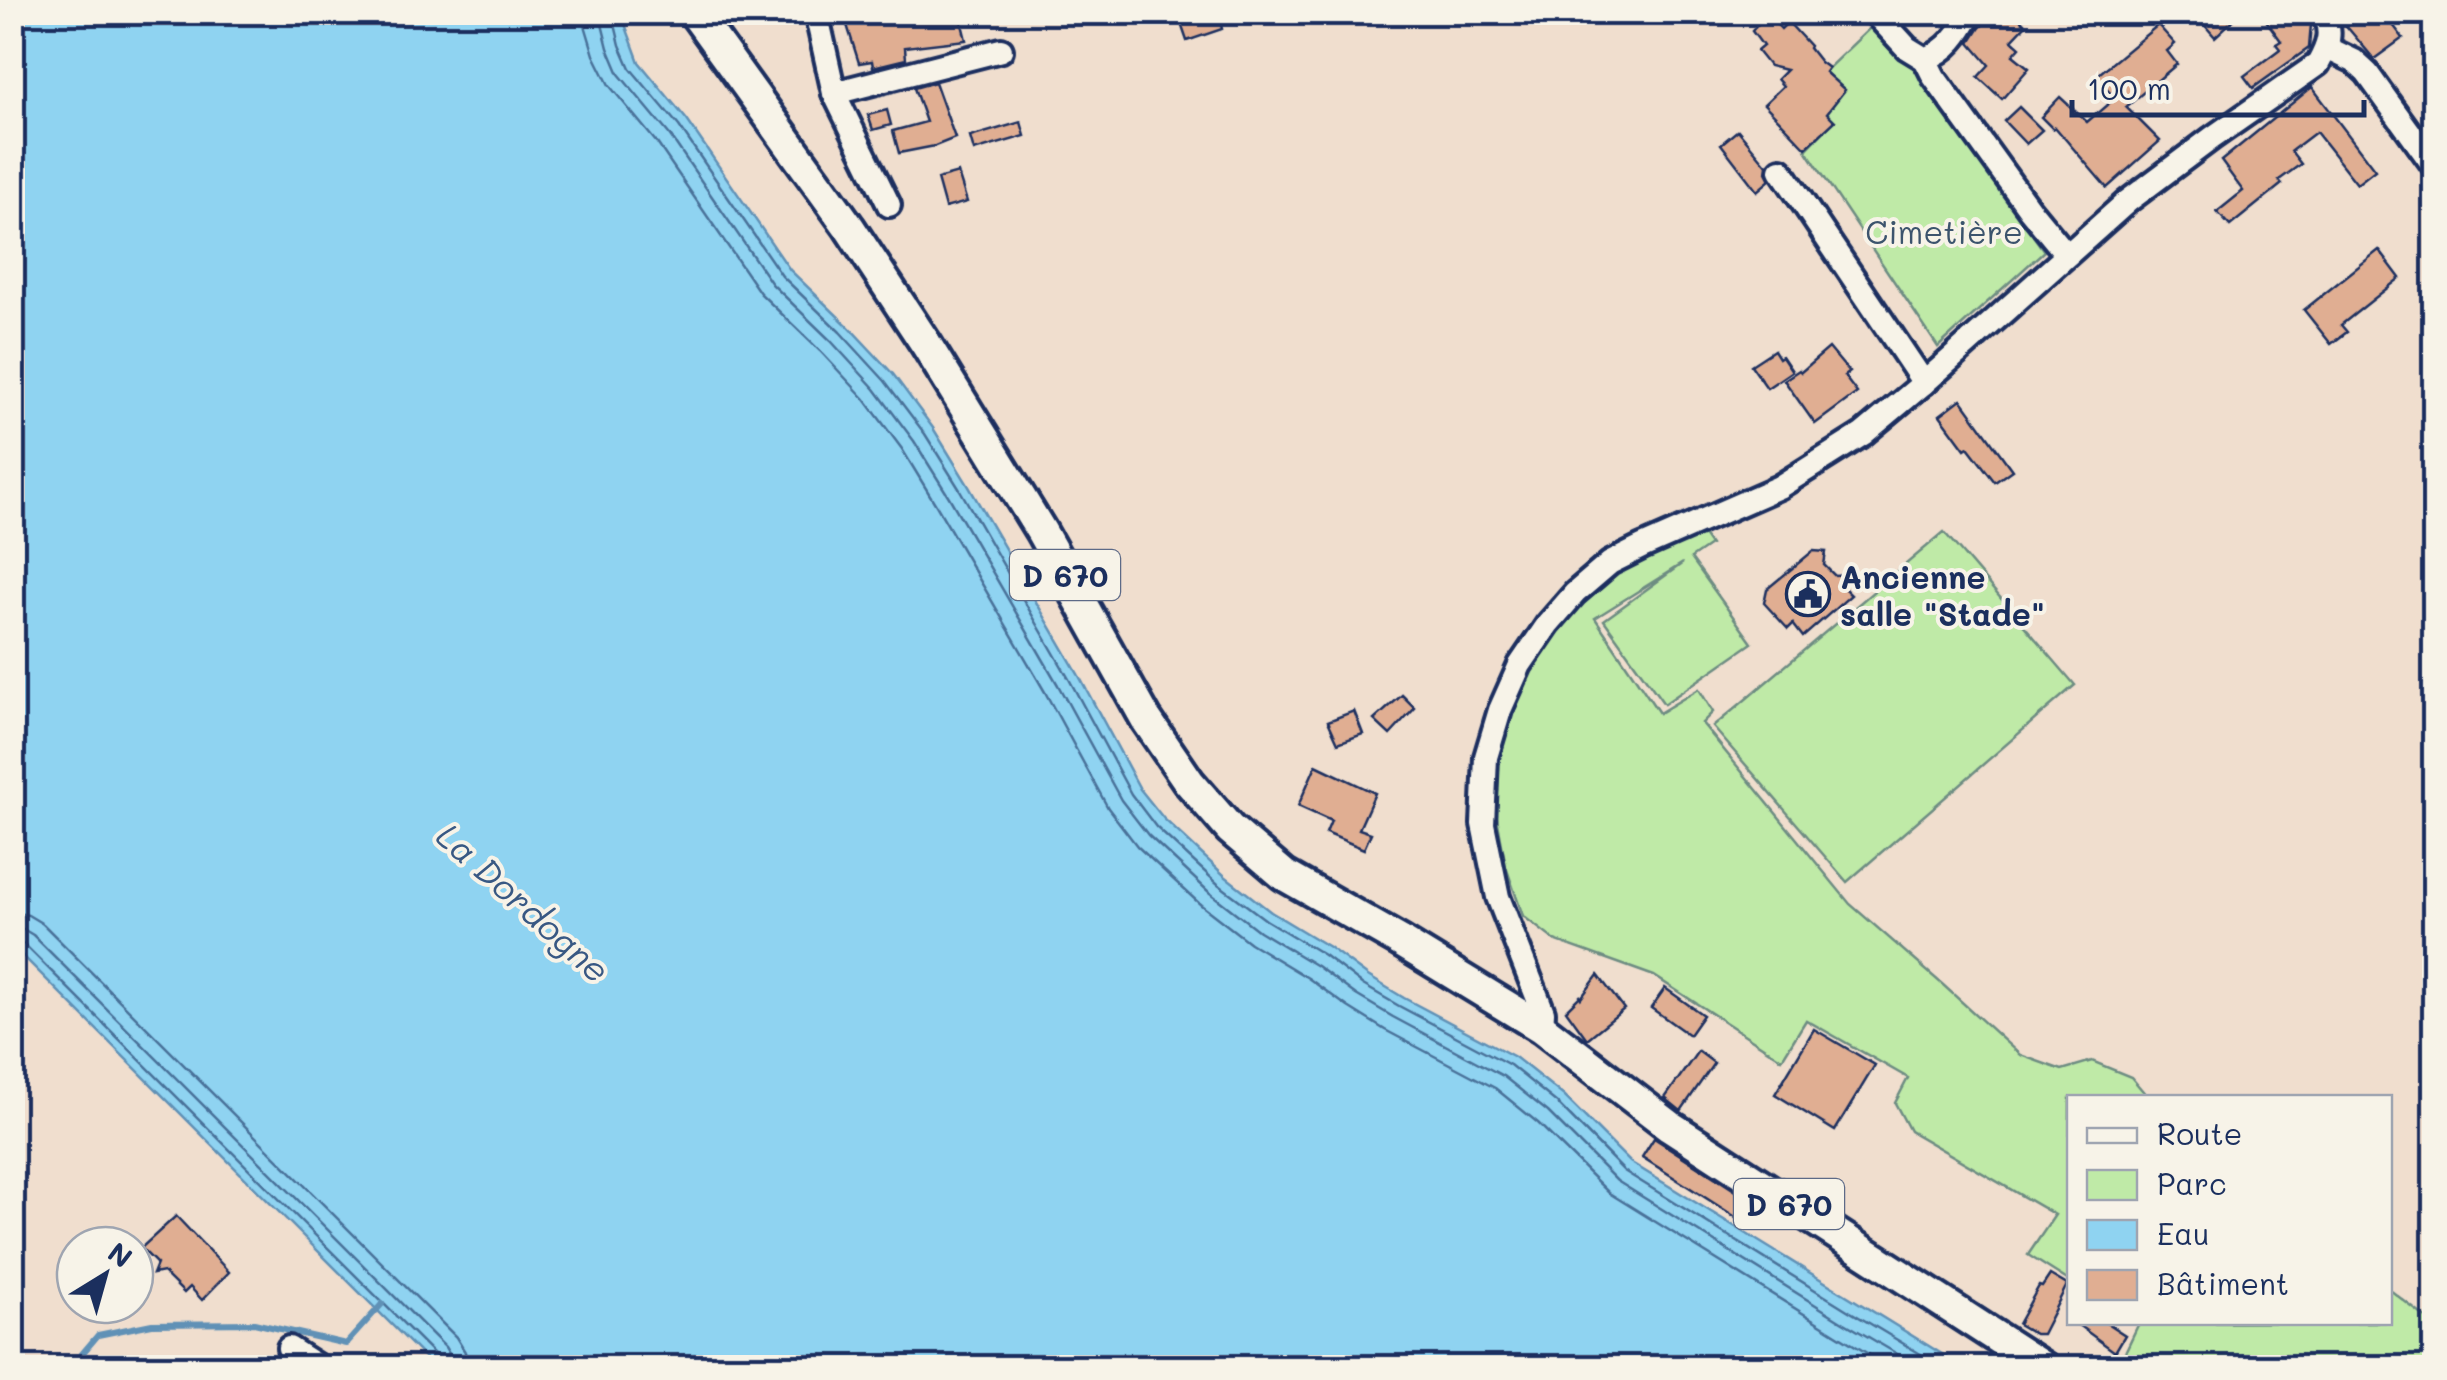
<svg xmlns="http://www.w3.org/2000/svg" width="2447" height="1380" font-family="Mali,sans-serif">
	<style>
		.green { fill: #bfeaa7; stroke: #6d8c82; stroke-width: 2.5 }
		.water { fill: #8fd3f1; stroke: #6191b6; stroke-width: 2.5 }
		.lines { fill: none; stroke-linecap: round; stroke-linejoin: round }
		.shore { stroke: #497199; stroke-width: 2.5 }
		.stream { stroke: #6191b6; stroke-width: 6 }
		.building { fill: #e0ae92; stroke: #1b2f5e; stroke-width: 2.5 }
		.minor-casing { stroke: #1b2f5e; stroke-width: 30 }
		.major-casing { stroke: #1b2f5e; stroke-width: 38 }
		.minor { stroke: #f7f3e8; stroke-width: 22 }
		.major { stroke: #f7f3e8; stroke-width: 30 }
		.labels { text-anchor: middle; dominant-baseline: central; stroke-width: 8; stroke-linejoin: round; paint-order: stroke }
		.shield { fill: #f7f3e8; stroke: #5d6a87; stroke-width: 2.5 }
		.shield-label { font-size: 30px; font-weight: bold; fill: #1b2f5e }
		.park-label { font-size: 32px; fill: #3c546d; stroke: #f7f3e8 }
		.poi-label { font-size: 32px; font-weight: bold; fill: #1b2f5e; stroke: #f7f3e8; text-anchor: start }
		.water-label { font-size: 35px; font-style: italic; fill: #385883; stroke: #f7f3e8 }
	</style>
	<rect width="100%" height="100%" fill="#f0dece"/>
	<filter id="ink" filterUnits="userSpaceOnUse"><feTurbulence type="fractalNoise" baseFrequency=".01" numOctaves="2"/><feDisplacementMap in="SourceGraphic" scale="20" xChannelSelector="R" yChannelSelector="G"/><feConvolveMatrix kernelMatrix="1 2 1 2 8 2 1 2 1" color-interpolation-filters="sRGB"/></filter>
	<g filter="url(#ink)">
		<g class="green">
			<path d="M1872 26 1915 70 2044 251 1938 347 1806 150 1834 121 1824 110 1843 92 1825 71Z"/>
			<path d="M1701 532 1710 545 1691 558 1752 643 1664 704 1604 620 1683 563 1595 618 1659 713 1699 689 1713 712 1702 723 1850 904 1942 984 2020 1055 2062 1070 2092 1061 2131 1077 2148 1097 2070 1098 2069 1281 2028 1255 2055 1215 1910 1131 1895 1103 1908 1078 1806 1020 1782 1059 1654 976 1554 940 1523 916 1506 867 1494 801 1499 750 1519 683 1549 636 1581 600 1630 564Z"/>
			<path d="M1944 532 2075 685 1847 882 1713 727Z"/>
			<path d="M2390 1290 2434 1324V1367H2118L2138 1325 2136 1323 2390 1322Z"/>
		</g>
		<path class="water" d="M12 13H621L639 62 687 120 790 270 847 325 893 374 933 428 968 485 1078 674 1140 789 1164 819 1225 876 1271 912 1329 947 1368 976 1404 998 1515 1057 1564 1096 1630 1162 1963 1367H434L13 946Z"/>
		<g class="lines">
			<g class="shore">
				<path d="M584 12 585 25 594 55 609 85 657 143 760 293 820 351 864 398 902 449 936 505 1045 692 1108 808 1137 846 1201 905 1250 943 1308 978 1348 1007 1385 1030 1495 1088 1538 1123 1609 1193 1891 1368"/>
				<path d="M599 12 608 48 619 74 669 134 772 284 831 341 875 389 914 441 949 497 1058 685 1121 800 1148 835 1210 893 1259 931 1317 966 1356 995 1393 1017 1503 1076 1548 1112 1617 1181 1843 1322 1921 1368"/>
				<path d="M612 12 620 45 630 68 679 126 782 276 840 332 885 381 925 434 960 490 1069 679 1131 794 1156 827 1218 884 1266 920 1324 955 1363 985 1399 1006 1510 1065 1557 1103 1624 1171 1849 1311 1944 1368"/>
				<path d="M12 912 28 915 43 924 456 1337 465 1352 467 1368"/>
				<path d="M12 927 23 929 33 935 445 1347 451 1357 452 1368"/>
				<path d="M12 940 24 944 436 1356 440 1368"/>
			</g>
			<path class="stream" d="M70 1368 98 1335 152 1324 254 1323 346 1344 382 1304"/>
		</g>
		<g class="building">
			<path d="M843 12H959L966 40 905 47 906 59 873 67 872 61 859 63Z"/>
			<path d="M1177 12H1218L1222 29 1187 41Z"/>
			<path d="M1994 12H2013L2026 25 2012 40 2020 47 2013 55 2029 68 2002 99 1978 77 1989 65 1970 43 1979 29Z"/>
			<path d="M2193 12H2242L2215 37Z"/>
			<path d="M2260 12H2307L2311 24 2309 48 2253 88 2244 76 2280 49 2276 44 2281 41Z"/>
			<path d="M2339 12H2383L2403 38 2374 59 2342 21Z"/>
			<path d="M1767 14 1781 29 1788 22 1810 46 1809 48 1820 62 1828 68 1825 72 1845 90 1827 113 1835 121 1806 148 1764 104 1783 86 1777 79 1786 70 1769 66 1757 51 1763 46 1752 31Z"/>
			<path d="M2158 25 2175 44 2167 51 2177 64 2126 107 2160 141 2107 188 2055 127 2053 129 2041 117 2060 97 2087 122 2115 98 2095 77Z"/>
			<path d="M935 82 955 138 935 146 899 153 893 131 926 122 914 88Z"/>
			<path d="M2312 87 2375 170 2357 184 2316 132 2291 151 2301 164 2279 180 2282 184 2230 226 2217 212 2243 191 2221 161Z"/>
			<path d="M2019 107 2042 130 2026 144 2004 121Z"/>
			<path d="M887 110 891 125 873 130 868 115Z"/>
			<path d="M1021 122 1025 136 974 151 970 137Z"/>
			<path d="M1738 130 1767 165 1766 172 1770 180 1757 191 1721 144Z"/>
			<path d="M958 173 967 202 945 208 937 179Z"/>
			<path d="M2379 250 2400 278 2341 325 2347 332 2331 344 2304 310Z"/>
			<path d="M1829 348 1849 372 1844 376 1857 393 1815 424 1784 380 1799 370 1801 372Z"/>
			<path d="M1774 350 1779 358 1782 356 1792 371 1767 388 1751 365Z"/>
			<path d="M1961 399 2012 470 1995 482 1968 447 1965 449 1940 415Z"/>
			<path d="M1813 551 1826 552 1824 565 1835 576 1846 575 1843 587 1851 595 1803 637 1793 624 1788 629 1764 603 1767 589Z"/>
			<path d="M1402 695 1415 708 1390 735 1374 720Z"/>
			<path d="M1354 711 1363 734 1338 743 1328 721Z"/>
			<path d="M1316 765 1375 793 1359 829 1371 833 1364 849 1326 833 1331 821 1298 806Z"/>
			<path d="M1598 975 1624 1009 1587 1039 1566 1010 1580 996 1581 998Z"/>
			<path d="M1665 988 1703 1015 1689 1035 1651 1008Z"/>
			<path d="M1814 1029 1875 1065 1835 1131 1775 1094Z"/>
			<path d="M1698 1051 1714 1063 1681 1111 1665 1098Z"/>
			<path d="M1654 1138 1753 1202 1742 1221 1642 1157Z"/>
			<path d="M176 1216 229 1272 202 1300 190 1287 184 1293 163 1272 153 1274 157 1264 141 1248Z"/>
			<path d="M2050 1275 2067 1285 2042 1334H2035L2018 1324 2039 1286 2042 1287Z"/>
			<path d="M2074 1322H2105L2125 1335 2115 1352Z"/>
		</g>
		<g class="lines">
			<defs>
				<g id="minor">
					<path d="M816 12 834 93 889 205"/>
					<path d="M1874 12 1907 48 1925 59C1948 51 1960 33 1971 12"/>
					<path d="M704 27 727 12"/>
					<path d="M2327 48 2354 61 2367 73 2434 166"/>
					<path d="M1925 59 1934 77 2030 210 2067 255"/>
					<path d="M834 93 1001 50"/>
					<path d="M1781 170 1924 383"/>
					<path d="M1542 1028 1543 1012 1498 897 1483 824 1486 757 1500 710 1520 665 1548 624 1575 593 1610 563 1642 547 1779 487 1863 434 1924 383 2128 201 2212 138 2318 64C2328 46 2334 31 2322 12"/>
					<path d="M289 1348 320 1368"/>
				</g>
				<path id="major" d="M694 12 849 227 926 344 1041 531 1146 719 1189 782 1230 829 1284 875 1400 941 1542 1028 1670 1126 2044 1368"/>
			</defs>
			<use href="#minor" class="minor-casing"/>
			<use href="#major" class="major-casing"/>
			<use href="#minor" class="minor"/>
			<use href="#major" class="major"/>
		</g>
	</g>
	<defs>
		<symbol id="civic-ring" viewBox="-11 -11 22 22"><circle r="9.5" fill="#f7f3e8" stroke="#1b2f5e" stroke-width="1.5"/><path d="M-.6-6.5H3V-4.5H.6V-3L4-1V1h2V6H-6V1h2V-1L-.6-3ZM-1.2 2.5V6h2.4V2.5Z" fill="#1b2f5e"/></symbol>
	</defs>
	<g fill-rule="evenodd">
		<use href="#civic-ring" x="1783" y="569" width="50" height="50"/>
	</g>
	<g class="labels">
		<g class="shield">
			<rect x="1010" y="550" width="110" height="50" rx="8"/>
			<rect x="1734" y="1179" width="110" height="50" rx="8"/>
		</g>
		<g class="shield-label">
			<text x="1065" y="575">D 670</text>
			<text x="1789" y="1204">D 670</text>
		</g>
		<g class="park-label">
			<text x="1944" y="231">Cimetière</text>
		</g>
		<g class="poi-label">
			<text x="1840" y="576">Ancienne<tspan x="1840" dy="37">salle "Stade"</tspan></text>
		</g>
		<g class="water-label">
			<text transform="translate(524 902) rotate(42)">La Dordogne</text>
		</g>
	</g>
	<rect width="2447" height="1380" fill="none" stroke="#f7f3e8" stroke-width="50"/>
	<rect x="25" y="25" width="2397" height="1330" fill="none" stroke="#1b2f5e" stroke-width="4" filter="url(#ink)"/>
	<rect x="2067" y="1095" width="325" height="230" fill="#f7f3e8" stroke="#9fa5b1" stroke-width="2.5"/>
	<rect x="2087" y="1128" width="50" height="15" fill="#f7f3e8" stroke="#9fa5b1" stroke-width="2.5"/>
	<text x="2157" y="1145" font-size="30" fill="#1b2f5e">Route</text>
	<rect x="2087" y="1170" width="50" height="30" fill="#bfeaa7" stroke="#9fa5b1" stroke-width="2.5"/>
	<text x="2157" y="1195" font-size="30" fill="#1b2f5e">Parc</text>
	<rect x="2087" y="1220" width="50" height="30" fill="#8fd3f1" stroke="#9fa5b1" stroke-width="2.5"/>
	<text x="2157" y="1245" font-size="30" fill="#1b2f5e">Eau</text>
	<rect x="2087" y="1270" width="50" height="30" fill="#e0ae92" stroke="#9fa5b1" stroke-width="2.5"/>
	<text x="2157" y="1295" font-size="30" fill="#1b2f5e">Bâtiment</text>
	<g transform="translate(105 1275) rotate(37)"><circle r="48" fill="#f7f3e8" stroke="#9fa5b1" stroke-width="2.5"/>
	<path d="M0-8L18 38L0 25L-18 38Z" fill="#1b2f5e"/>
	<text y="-15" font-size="28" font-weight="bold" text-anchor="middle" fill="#1b2f5e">N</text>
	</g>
	<path d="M2072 100v15h292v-15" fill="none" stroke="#1b2f5e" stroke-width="5"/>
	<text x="2087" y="100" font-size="30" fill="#1b2f5e" stroke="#f7f3e8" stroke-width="8" paint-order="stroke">100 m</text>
</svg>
